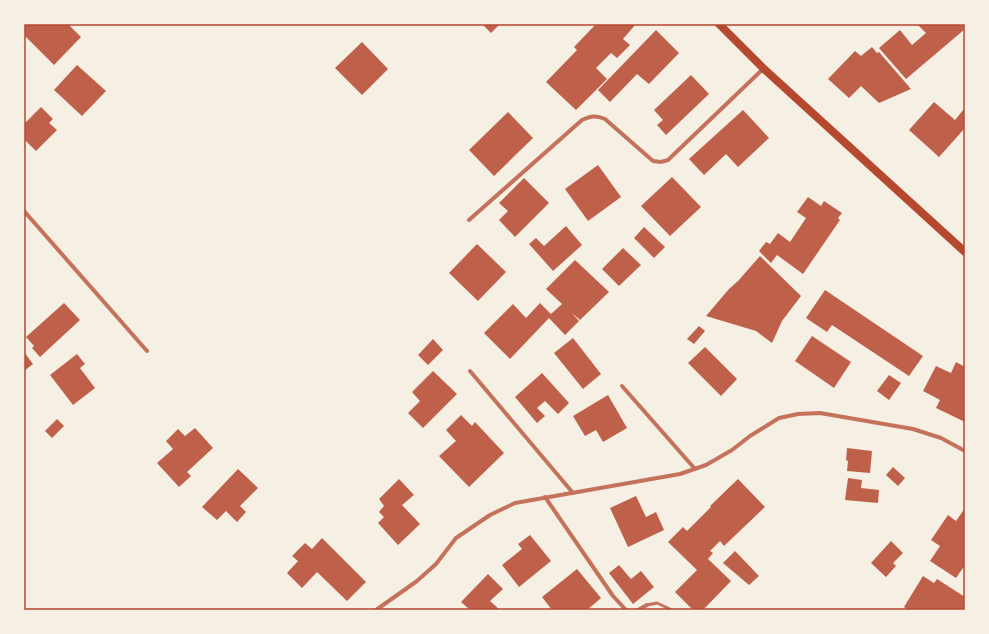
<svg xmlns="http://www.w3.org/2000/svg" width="989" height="634" font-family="Montserrat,sans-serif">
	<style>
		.building { fill: #bf614a }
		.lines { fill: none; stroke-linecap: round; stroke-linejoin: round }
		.service { stroke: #c5725c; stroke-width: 3 }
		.minor { stroke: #c5725c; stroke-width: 4 }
		.secondary { stroke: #b5482f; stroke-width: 8 }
		.neatline { fill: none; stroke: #b5482f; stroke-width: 1.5 }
	</style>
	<rect width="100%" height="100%" fill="#f6efe4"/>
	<g class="building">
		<path d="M24 24H68L81 37 54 65 24 35Z"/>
		<path d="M482 24H500L491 33Z"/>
		<path d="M596 24H636L623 39 630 45 617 58 611 53 596 68 607 79 576 110 546 82 577 50 574 47Z"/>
		<path d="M917 24H965V29L906 79 879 48 900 30 912 45 926 33Z"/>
		<path d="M656 30 679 53 649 84 637 74 610 102 598 90Z"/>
		<path d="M362 42 388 69 362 95 335 68Z"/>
		<path d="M872 47 877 53 879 52 911 89 879 103 861 86 849 98 828 79 855 51 861 56Z"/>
		<path d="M77 65 106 91 82 116 54 90Z"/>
		<path d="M691 75 709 94 666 135 657 125 663 120 654 110Z"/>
		<path d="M934 102 955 120 964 109 965 110V128L939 157 909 130Z"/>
		<path d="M41 107 53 119 49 123 57 130 36 151 24 139V124Z"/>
		<path d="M743 110 769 138 738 167 726 154 704 175 689 159Z"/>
		<path d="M508 112 533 138 494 176 469 150Z"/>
		<path d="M598 165 621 197 588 221 565 189Z"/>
		<path d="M672 177 701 207 670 236 641 206Z"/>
		<path d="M524 178 549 203 515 237 499 220 508 211 499 203Z"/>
		<path d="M808 197 821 206 824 201 842 213 838 218 840 220 803 274 777 255 771 263 759 251 766 242 770 244 778 233 790 242 806 218 797 212Z"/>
		<path d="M566 226 582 245 553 271 529 244 536 238 544 246Z"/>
		<path d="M644 227 665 247 654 258 634 238Z"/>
		<path d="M477 244 506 272 478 301 449 273Z"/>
		<path d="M623 248 641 265 619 286 602 269Z"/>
		<path d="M760 256 801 296 782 321 772 343 756 331 706 316 729 289 738 281Z"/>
		<path d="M575 260 609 292 580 320 572 313 579 321 565 335 549 318 510 359 484 333 513 304 526 318 540 303 551 314 562 304 546 289Z"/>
		<path d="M825 290 923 356 909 376 832 325 827 332 806 318Z"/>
		<path d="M64 303 80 320 40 357 32 348 34 346 26 337Z"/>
		<path d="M699 326 705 331 694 344 687 339Z"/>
		<path d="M812 336 851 362 834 388 795 361Z"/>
		<path d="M573 338 601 374 583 389 554 353Z"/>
		<path d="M433 339 443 350 428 365 418 355Z"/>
		<path d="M705 347 737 379 721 396 688 363Z"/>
		<path d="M24 352 33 364 24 371Z"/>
		<path d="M77 354 85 364 80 368 95 388 73 405 50 375Z"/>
		<path d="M956 362 965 367V422L936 408 940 400 923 391 936 366 951 373Z"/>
		<path d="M433 371 457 394 423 428 408 413 420 401 412 392Z"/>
		<path d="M542 373 569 403 558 414 545 401 537 408 545 416 537 423 515 397Z"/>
		<path d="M889 375 901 383 889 400 877 391Z"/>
		<path d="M608 395 627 428 603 442 596 430 585 436 573 416Z"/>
		<path d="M461 415 472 426 475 422 504 453 469 487 439 456 456 441 446 430Z"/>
		<path d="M57 419 64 426 52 438 45 431Z"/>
		<path d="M195 428 213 448 187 472 191 476 179 487 157 463 173 449 166 441 178 429 185 436Z"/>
		<path d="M847 448 872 451 870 473 847 471 848 461 846 460Z"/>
		<path d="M893 467 905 478 898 486 886 475Z"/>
		<path d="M238 469 258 488 240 506 246 512 237 522 226 511 217 520 202 507Z"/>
		<path d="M848 478 862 480 861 488 879 490 878 503 845 500Z"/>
		<path d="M399 479 414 495 402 505 420 524 398 545 378 523 384 517 379 512 384 506 379 499Z"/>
		<path d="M738 479 765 507 724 546 720 541 710 551 713 553 708 559 731 581 703 610H693L675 592 697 570 668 542 683 527 687 531 711 507 710 506Z"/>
		<path d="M636 496 646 517 656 512 664 530 628 547 610 508Z"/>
		<path d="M965 508V565L956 578 930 561 940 546 931 540 948 515 956 521Z"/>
		<path d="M530 535 551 561 519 587 502 565 522 549 518 544Z"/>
		<path d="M322 538 366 582 347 601 317 572 302 588 287 573 298 561 292 556 305 543 312 549Z"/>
		<path d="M891 541 903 553 893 563 896 566 886 577 871 563Z"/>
		<path d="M735 551 759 576 749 585 723 563Z"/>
		<path d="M619 565 631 579 641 571 654 587 633 604 609 573Z"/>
		<path d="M577 569 601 598 587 610H552L542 597Z"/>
		<path d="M488 574 503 589 490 601 500 610H470L461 602Z"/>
		<path d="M923 576 934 583 937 579 965 597V607L963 610H908L904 607Z"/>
	</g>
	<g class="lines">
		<path class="service" d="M647 605 657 603 672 610"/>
		<g class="minor">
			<path d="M24 211 147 351"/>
			<path d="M469 220 582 120C591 116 596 115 605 119L653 161 661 162 668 160 763 69"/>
			<path d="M470 371 573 493"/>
			<path d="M622 386 695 469"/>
			<path d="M545 497 613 596 626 610"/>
			<path d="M376 610 417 581 436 564 456 538 490 515 515 503 680 474 706 465 732 450 750 436 779 418 798 414 820 413 913 429 941 438 965 451"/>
			<path d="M638 610 647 605"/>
		</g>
		<path class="secondary" d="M719 24 764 69 965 252"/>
	</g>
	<rect width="989" height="634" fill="none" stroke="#f6efe4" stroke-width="50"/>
	<rect x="25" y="25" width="939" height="584" class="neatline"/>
</svg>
